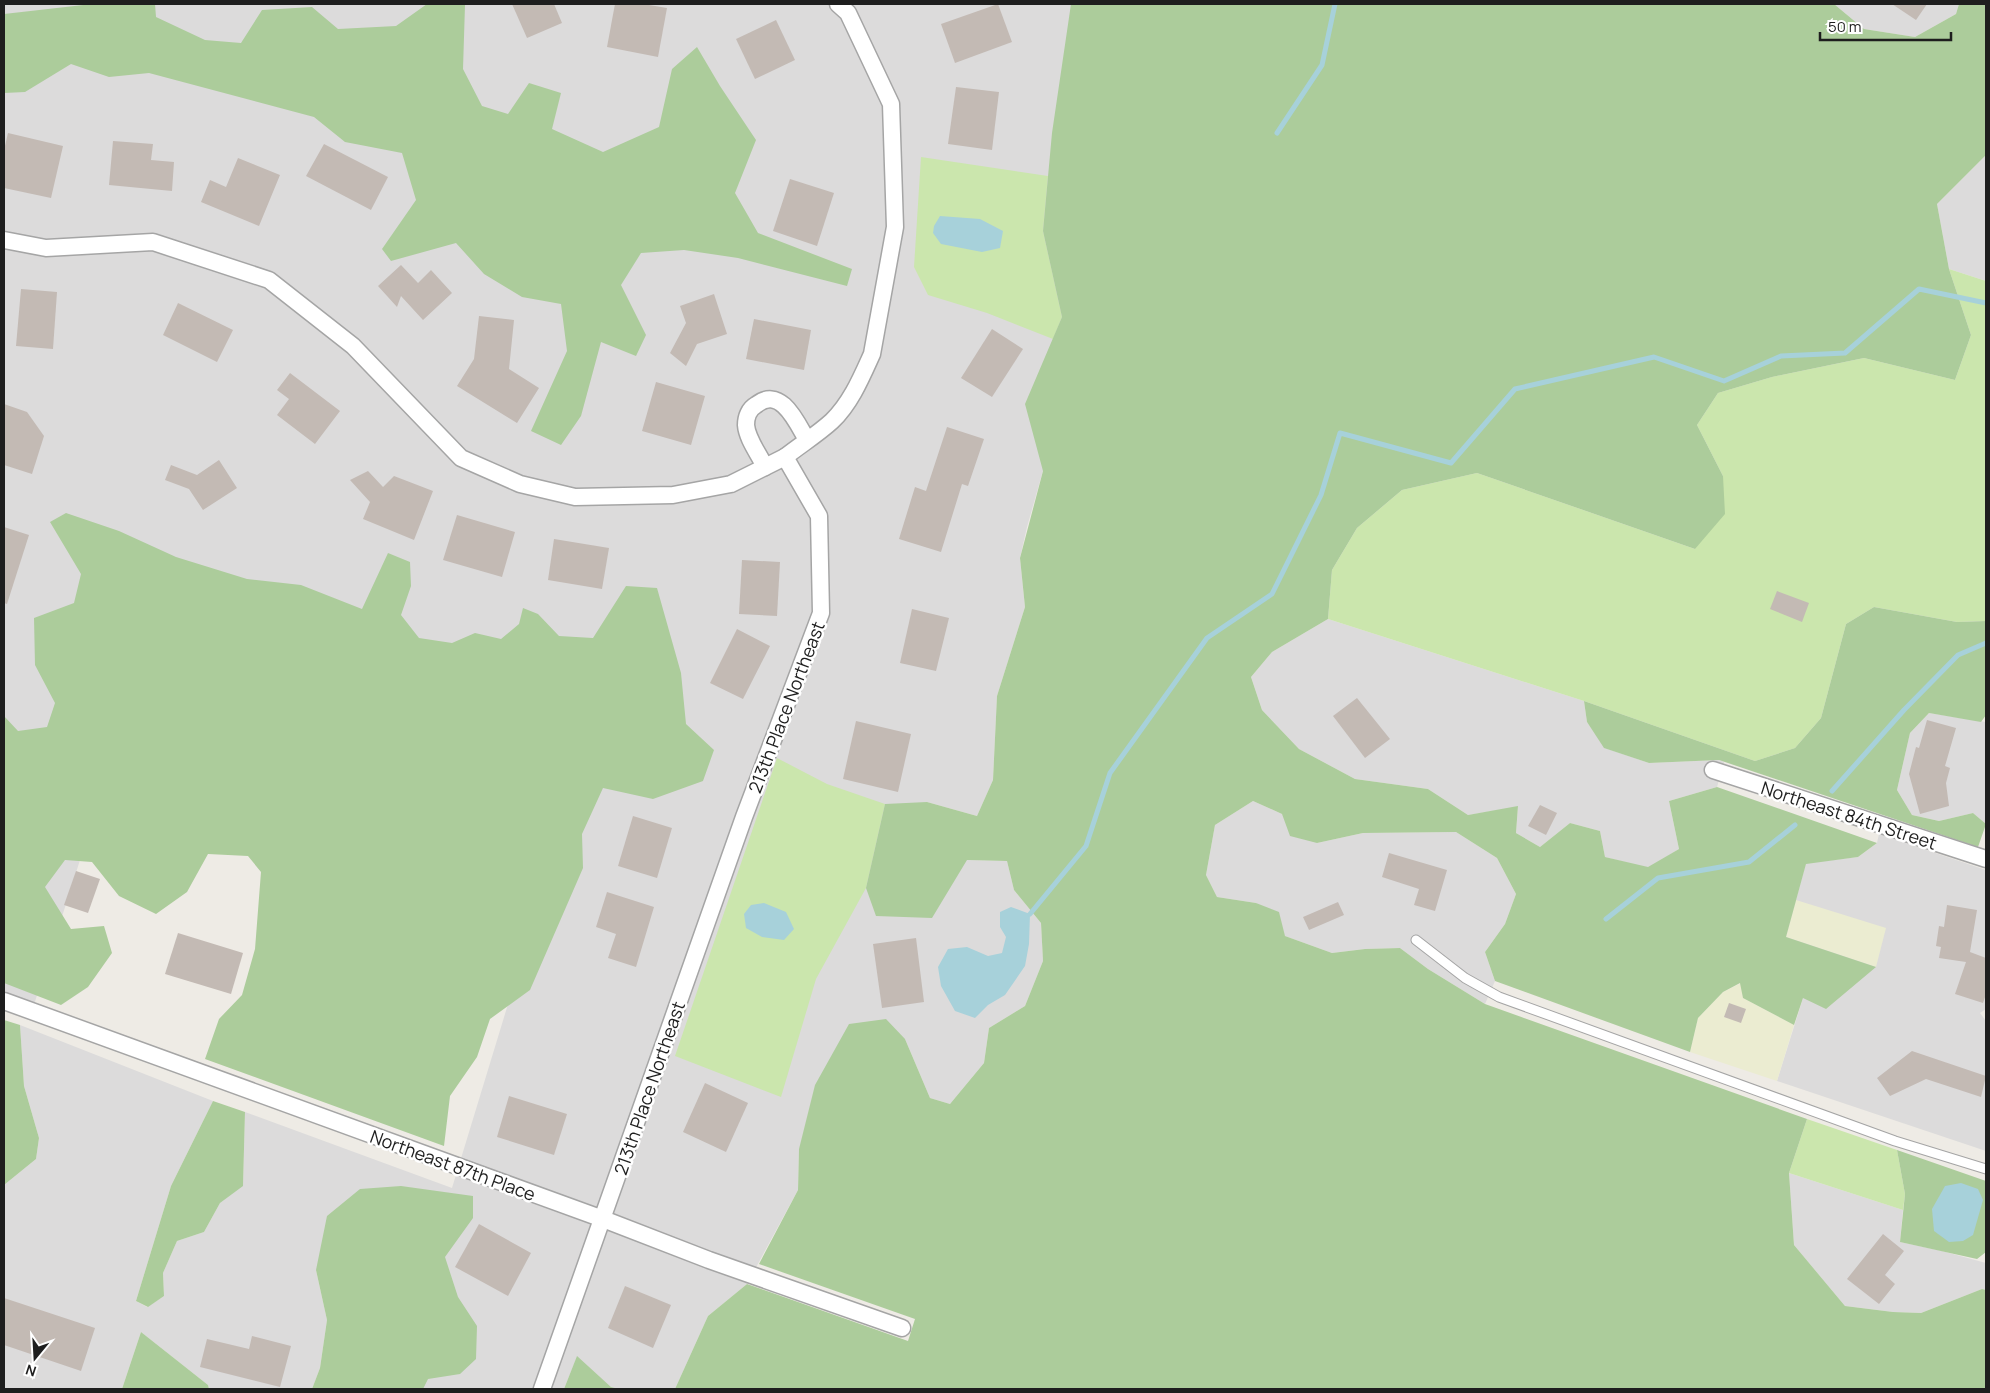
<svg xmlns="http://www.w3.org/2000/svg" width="1990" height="1393" font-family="Manrope,sans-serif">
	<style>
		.residential { fill: #dcdbdb }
		.farmland { fill: #ebecd1 }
		.grass { fill: #cbe6ad }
		.forest { fill: #accc9b }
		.water { fill: #a7d1da }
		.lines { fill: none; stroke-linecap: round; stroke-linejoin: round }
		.stream { stroke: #a7d1da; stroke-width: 5 }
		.building { fill: #c3bab4 }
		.lane-casing { stroke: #a5a5a5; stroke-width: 11 }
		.street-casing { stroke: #a5a5a5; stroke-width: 19 }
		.lane { stroke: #fff; stroke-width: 9 }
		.street { stroke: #fff; stroke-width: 16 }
		.labels { text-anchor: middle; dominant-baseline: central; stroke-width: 5; stroke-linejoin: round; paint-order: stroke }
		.street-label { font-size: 18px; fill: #1e1e1e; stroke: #fff }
	</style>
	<rect width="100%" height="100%" fill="#eeebe5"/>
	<g class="residential">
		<path d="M4 4H1158L1128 172 1027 527 1020 558 1025 607 997 696 993 780 977 816 927 802 967 860 1007 861 1014 890 1041 923 1043 961 1025 1006 989 1028 984 1063 950 1104 930 1098 905 1039 799 1149 798 1190 747 1284 708 1316 675 1389H619L611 1387 577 1357 564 1389H391L316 1270 327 1320 320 1368 312 1389H209L208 1385 141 1332 122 1389H4V1185L36 1159 39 1138 24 1086 20 1025 213 1101 171 1186 136 1301 147 1307 164 1296 163 1273 177 1241 204 1232 220 1203 243 1185 245 1112 452 1188 597 712 168 583 32 1011 4 1001Z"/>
		<path d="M1834 4H1959L1956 14 1915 37 1864 29Z"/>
		<path d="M1986 155V281L1949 269 1937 204Z"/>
		<path d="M1328 619 1584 701 1587 722 1605 748 1649 763 1719 760 1724 762 1717 787 1669 801 1679 849 1648 868 1605 857 1600 831 1570 823 1540 847 1516 833 1518 807 1468 815 1428 789 1355 779 1299 749 1262 710 1251 677 1272 652Z"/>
		<path d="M1929 713 1986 722V824L1973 813 1939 821 1912 815 1897 790 1910 733Z"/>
		<path d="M1253 801 1282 814 1317 843 1363 833 1456 832 1497 858 1516 894 1505 924 1485 952 1495 981 1485 1004 1428 969 1400 948 1365 949 1332 953 1285 936 1256 903 1217 897 1206 875 1215 825Z"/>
		<path d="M1879 834 1986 870V1009L1980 1013 1986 1021V1151L1777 1081 1803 998 1786 937 1806 863 1858 857 1877 843Z"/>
		<path d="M1789 1173 1903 1210 1900 1242 1942 1251 1986 1263V1290L1982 1289 1921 1313 1893 1312 1845 1306 1794 1245Z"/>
	</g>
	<g class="farmland">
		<path d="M1796 900 1886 928 1876 967 1786 937Z"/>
		<path d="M1741 983 1743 998 1794 1025 1777 1081 1690 1052 1698 1018 1723 992Z"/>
	</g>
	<g class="grass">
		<path d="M921 157 1048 176 1043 231 1062 317 1053 339 987 313 928 295 914 267Z"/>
		<path d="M1949 269 1986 281V621L1957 622 1874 607 1846 624 1821 718 1795 748 1755 761 1584 701 1328 619 1332 570 1357 528 1402 490 1477 473 1695 549 1723 476 1697 425 1718 393 1772 377 1864 358 1955 380 1971 335Z"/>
		<path d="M777 758 827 784 885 804 866 888 816 979 781 1097 675 1056Z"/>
		<path d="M1807 1119 1897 1150 1905 1194 1903 1210 1789 1173Z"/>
	</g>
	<g class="forest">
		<path d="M92 4H155L156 17 205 40 241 43 262 10 312 7 338 29 396 26 427 4H463L465 5 463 69 482 106 508 114 529 83 561 93 552 129 603 152 659 127 672 69 697 47 720 86 756 140 735 193 758 233 852 269 847 286 738 258 684 250 641 253 621 285 646 335 636 356 601 342 581 416 561 445 531 431 567 351 561 304 522 297 484 274 456 243 391 261 382 249 416 200 402 153 345 142 314 117 149 73 109 77 71 64 25 92 4 93V14Z"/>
		<path d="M1071 4H1834L1864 29 1915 37 1956 14 1959 4H1986V155L1937 204 1949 269 1971 335 1955 380 1864 358 1772 377 1718 393 1697 425 1723 476 1725 514 1695 549 1477 473 1402 490 1357 528 1332 570 1328 619 1272 652 1251 677 1262 710 1299 749 1355 779 1428 789 1468 815 1518 806 1516 833 1540 847 1570 823 1600 831 1605 857 1648 867 1679 849 1669 801 1717 787 1877 843 1858 857 1806 864 1786 937 1876 967 1826 1009 1803 998 1794 1025 1743 998 1740 983 1723 992 1698 1018 1690 1052 1495 981 1485 952 1505 924 1516 894 1497 858 1456 832 1363 833 1317 843 1290 836 1282 814 1253 801 1215 825 1206 875 1217 897 1256 903 1279 912 1285 936 1332 953 1365 949 1400 948 1428 969 1485 1004 1807 1119 1789 1173 1794 1245 1845 1306 1893 1312 1921 1313 1982 1289 1986 1290V1389H675L708 1316 747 1284 908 1341 915 1319 759 1264 798 1190 799 1149 815 1085 849 1024 886 1019 905 1039 930 1098 950 1104 984 1063 989 1028 1025 1006 1043 961 1041 923 1014 890 1007 861 967 860 932 918 876 916 866 888 885 804 927 802 977 816 993 780 997 696 1025 607 1020 558 1043 471 1025 404 1062 317 1043 231 1052 133Z"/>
		<path d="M66 513 119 531 176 557 247 579 301 585 362 609 388 553 410 562 411 586 401 615 419 638 452 643 475 633 501 639 519 624 523 608 538 614 559 636 593 638 626 586 657 588 681 673 686 724 714 750 703 781 653 799 603 788 582 834 583 868 530 990 490 1019 477 1057 450 1096 444 1146 205 1059 219 1019 242 995 255 949 261 872 248 856 208 854 187 892 156 914 119 896 92 862 65 860 45 887 71 929 104 926 112 953 88 987 61 1005 4 983V716L18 731 47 727 55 703 35 665 34 618 74 603 81 574 50 522Z"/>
		<path d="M1874 607 1957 622 1986 621V715L1981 722 1929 713 1910 733 1897 790 1912 815 1939 821 1973 813 1986 824 1978 847 1719 760 1649 763 1604 748 1587 722 1584 701 1755 761 1795 748 1821 718 1846 624Z"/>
		<path d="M4 1020 20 1025 24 1086 39 1138 36 1159 4 1185Z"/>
		<path d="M213 1101 245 1112 243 1186 220 1203 204 1232 177 1241 163 1273 164 1296 148 1307 136 1301 171 1186Z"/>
		<path d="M1897 1150 1986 1181V1252L1977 1259 1900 1242 1905 1194Z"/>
		<path d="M401 1186 473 1196V1218L445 1257 458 1297 477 1326 476 1359 460 1374 428 1379 423 1389H312L320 1368 327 1320 316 1270 327 1216 360 1189Z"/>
		<path d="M141 1332 208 1385 209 1389H122Z"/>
		<path d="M577 1356 611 1387 619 1389H564Z"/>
	</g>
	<g class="water">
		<path d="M940 216 980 219 1003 231 1000 248 982 252 941 244 933 233 934 226Z"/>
		<path d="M764 903 786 912 794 929 784 940 762 937 746 928 744 914 751 905Z"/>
		<path d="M1011 907 1030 914 1029 944 1025 966 1005 995 988 1005 975 1018 955 1011 941 986 938 967 948 949 967 947 988 956 1002 953 1006 937 1000 927V912Z"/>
		<path d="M1961 1183 1978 1189 1983 1200 1973 1235 1963 1241 1949 1242 1934 1231 1932 1209 1945 1186Z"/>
	</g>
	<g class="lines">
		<g class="stream">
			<path d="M1277 133 1322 65 1335 4"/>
			<path d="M1832 791 1904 710 1958 655 1986 643"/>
			<path d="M1030 914 1086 846 1110 773 1207 638 1272 594 1321 495 1340 433 1451 463 1515 389 1654 357 1724 381 1781 356 1845 353 1919 289 1986 303"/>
			<path d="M1606 919 1658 878 1749 862 1795 825"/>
		</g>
	</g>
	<g class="building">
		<path d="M512 4H554L562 23 527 38Z"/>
		<path d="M615 4H643L667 8 658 57 607 47Z"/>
		<path d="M998 4 1012 42 955 63 941 24Z"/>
		<path d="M1892 4H1927L1916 20Z"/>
		<path d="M776 20 795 60 755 79 736 39Z"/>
		<path d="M956 87 999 92 992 150 948 144Z"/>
		<path d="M8 133 63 146 51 198 4 188V150Z"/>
		<path d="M113 141 153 144 151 160 174 162 172 191 109 185Z"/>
		<path d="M324 144 388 177 371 210 306 176Z"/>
		<path d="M238 158 280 175 259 226 201 202 210 180 226 187Z"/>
		<path d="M790 179 834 193 817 246 773 231Z"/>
		<path d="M401 265 418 283 431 270 452 293 423 320 401 296 397 307 378 286Z"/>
		<path d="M21 289 57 292 53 349 16 346Z"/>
		<path d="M714 294 727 334 697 344 686 366 670 353 686 323 680 306Z"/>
		<path d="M178 303 233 330 217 362 163 335Z"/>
		<path d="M479 316 514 320 509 369 539 388 517 423 457 386 474 359Z"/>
		<path d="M754 319 811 330 804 370 746 359Z"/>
		<path d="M992 329 1023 349 992 397 961 378Z"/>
		<path d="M290 373 340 411 315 444 277 415 289 399 277 390Z"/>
		<path d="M656 382 705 396 691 445 642 431Z"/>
		<path d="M4 404 27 412 44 436 32 474 4 465Z"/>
		<path d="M947 427 984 439 968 486 962 484 941 552 899 539 915 487 926 491Z"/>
		<path d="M219 460 237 488 203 510 189 489 165 480 171 465 197 475Z"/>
		<path d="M368 471 383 487 394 476 433 491 414 540 363 519 370 502 350 480Z"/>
		<path d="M457 515 515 532 502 577 443 560Z"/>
		<path d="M4 527 29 535 7 604 4 603Z"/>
		<path d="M554 539 609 548 602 589 548 580Z"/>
		<path d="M742 560 780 562 777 616 739 614Z"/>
		<path d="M1777 591 1809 603 1802 622 1770 609Z"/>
		<path d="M912 609 949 618 936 671 900 663Z"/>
		<path d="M737 629 770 646 743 699 710 683Z"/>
		<path d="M1357 698 1390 739 1365 758 1333 716Z"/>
		<path d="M1927 720 1956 728 1945 766 1950 768 1946 783 1949 806 1920 814 1909 774 1916 747 1919 748Z"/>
		<path d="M856 721 911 734 898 792 843 779Z"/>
		<path d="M1540 805 1557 813 1546 835 1528 826Z"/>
		<path d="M633 816 672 828 657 878 618 866Z"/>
		<path d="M1389 853 1447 870 1435 911 1414 905 1419 889 1382 877Z"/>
		<path d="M76 871 100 879 88 913 64 905Z"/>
		<path d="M607 892 654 907 636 967 608 958 616 934 596 927Z"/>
		<path d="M1338 902 1344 915 1309 930 1303 917Z"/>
		<path d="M1947 905 1977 910 1970 952 1986 958V994L1983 1003 1955 994 1966 962 1939 958 1941 947 1936 946 1939 926 1944 927Z"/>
		<path d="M178 933 243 953 231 994 165 974Z"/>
		<path d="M916 938 924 1002 882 1008 873 944Z"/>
		<path d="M1729 1003 1746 1009 1741 1023 1724 1017Z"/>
		<path d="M1912 1051 1986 1076 1981 1097 1926 1079 1890 1096 1877 1078Z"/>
		<path d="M705 1083 748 1103 726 1152 683 1132Z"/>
		<path d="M509 1096 567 1114 554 1155 497 1137Z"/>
		<path d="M479 1224 531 1253 508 1296 455 1267Z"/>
		<path d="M1883 1234 1904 1251 1885 1275 1895 1284 1879 1304 1847 1279Z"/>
		<path d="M625 1286 671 1305 653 1348 608 1328Z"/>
		<path d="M4 1298 95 1328 81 1371 4 1345Z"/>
		<path d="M252 1336 291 1346 280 1387 200 1367 207 1339 249 1349Z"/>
	</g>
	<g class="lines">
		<defs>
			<path id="lane" d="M1416 940 1465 978 1499 997 1895 1141 1986 1169"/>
			<g id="street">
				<path d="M4 240 46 248 153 242 269 280 353 346 461 458 520 484 575 497 673 495 731 484 785 457"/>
				<path d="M765 467C759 454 747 439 746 425 746 417 749 409 756 405 781 385 797 423 807 440"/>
				<path d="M1713 770 1986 859"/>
				<path d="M4 1001 603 1219 709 1260 902 1328"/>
				<path d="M542 1389 744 817 821 613 819 516 785 457C800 445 818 434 832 421 851 403 862 376 872 354L895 227 891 104 848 13 838 4"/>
			</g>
		</defs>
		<use href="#lane" class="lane-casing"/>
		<use href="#street" class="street-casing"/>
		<use href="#lane" class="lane"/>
		<use href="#street" class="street"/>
	</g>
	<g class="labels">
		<g class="street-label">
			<text transform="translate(786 707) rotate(-69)">213th Place Northeast</text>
			<text transform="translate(1849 815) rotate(18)">Northeast 84th Street</text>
			<text transform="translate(649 1088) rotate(-71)">213th Place Northeast</text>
			<text transform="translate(453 1165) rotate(20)">Northeast 87th Place</text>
		</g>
	</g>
	<rect width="1990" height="1393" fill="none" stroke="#1e1e1e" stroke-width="10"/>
	<g transform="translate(35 1358) rotate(198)" stroke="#ffffff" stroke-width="4" paint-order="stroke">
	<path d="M0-4L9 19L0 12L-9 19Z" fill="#1e1e1e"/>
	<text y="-8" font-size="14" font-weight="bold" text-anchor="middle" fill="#1e1e1e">N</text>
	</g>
	<path d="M1820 32v8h131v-8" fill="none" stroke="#1e1e1e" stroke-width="2.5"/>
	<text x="1828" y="32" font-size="15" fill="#1e1e1e" stroke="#ffffff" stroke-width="4" paint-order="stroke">50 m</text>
</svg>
